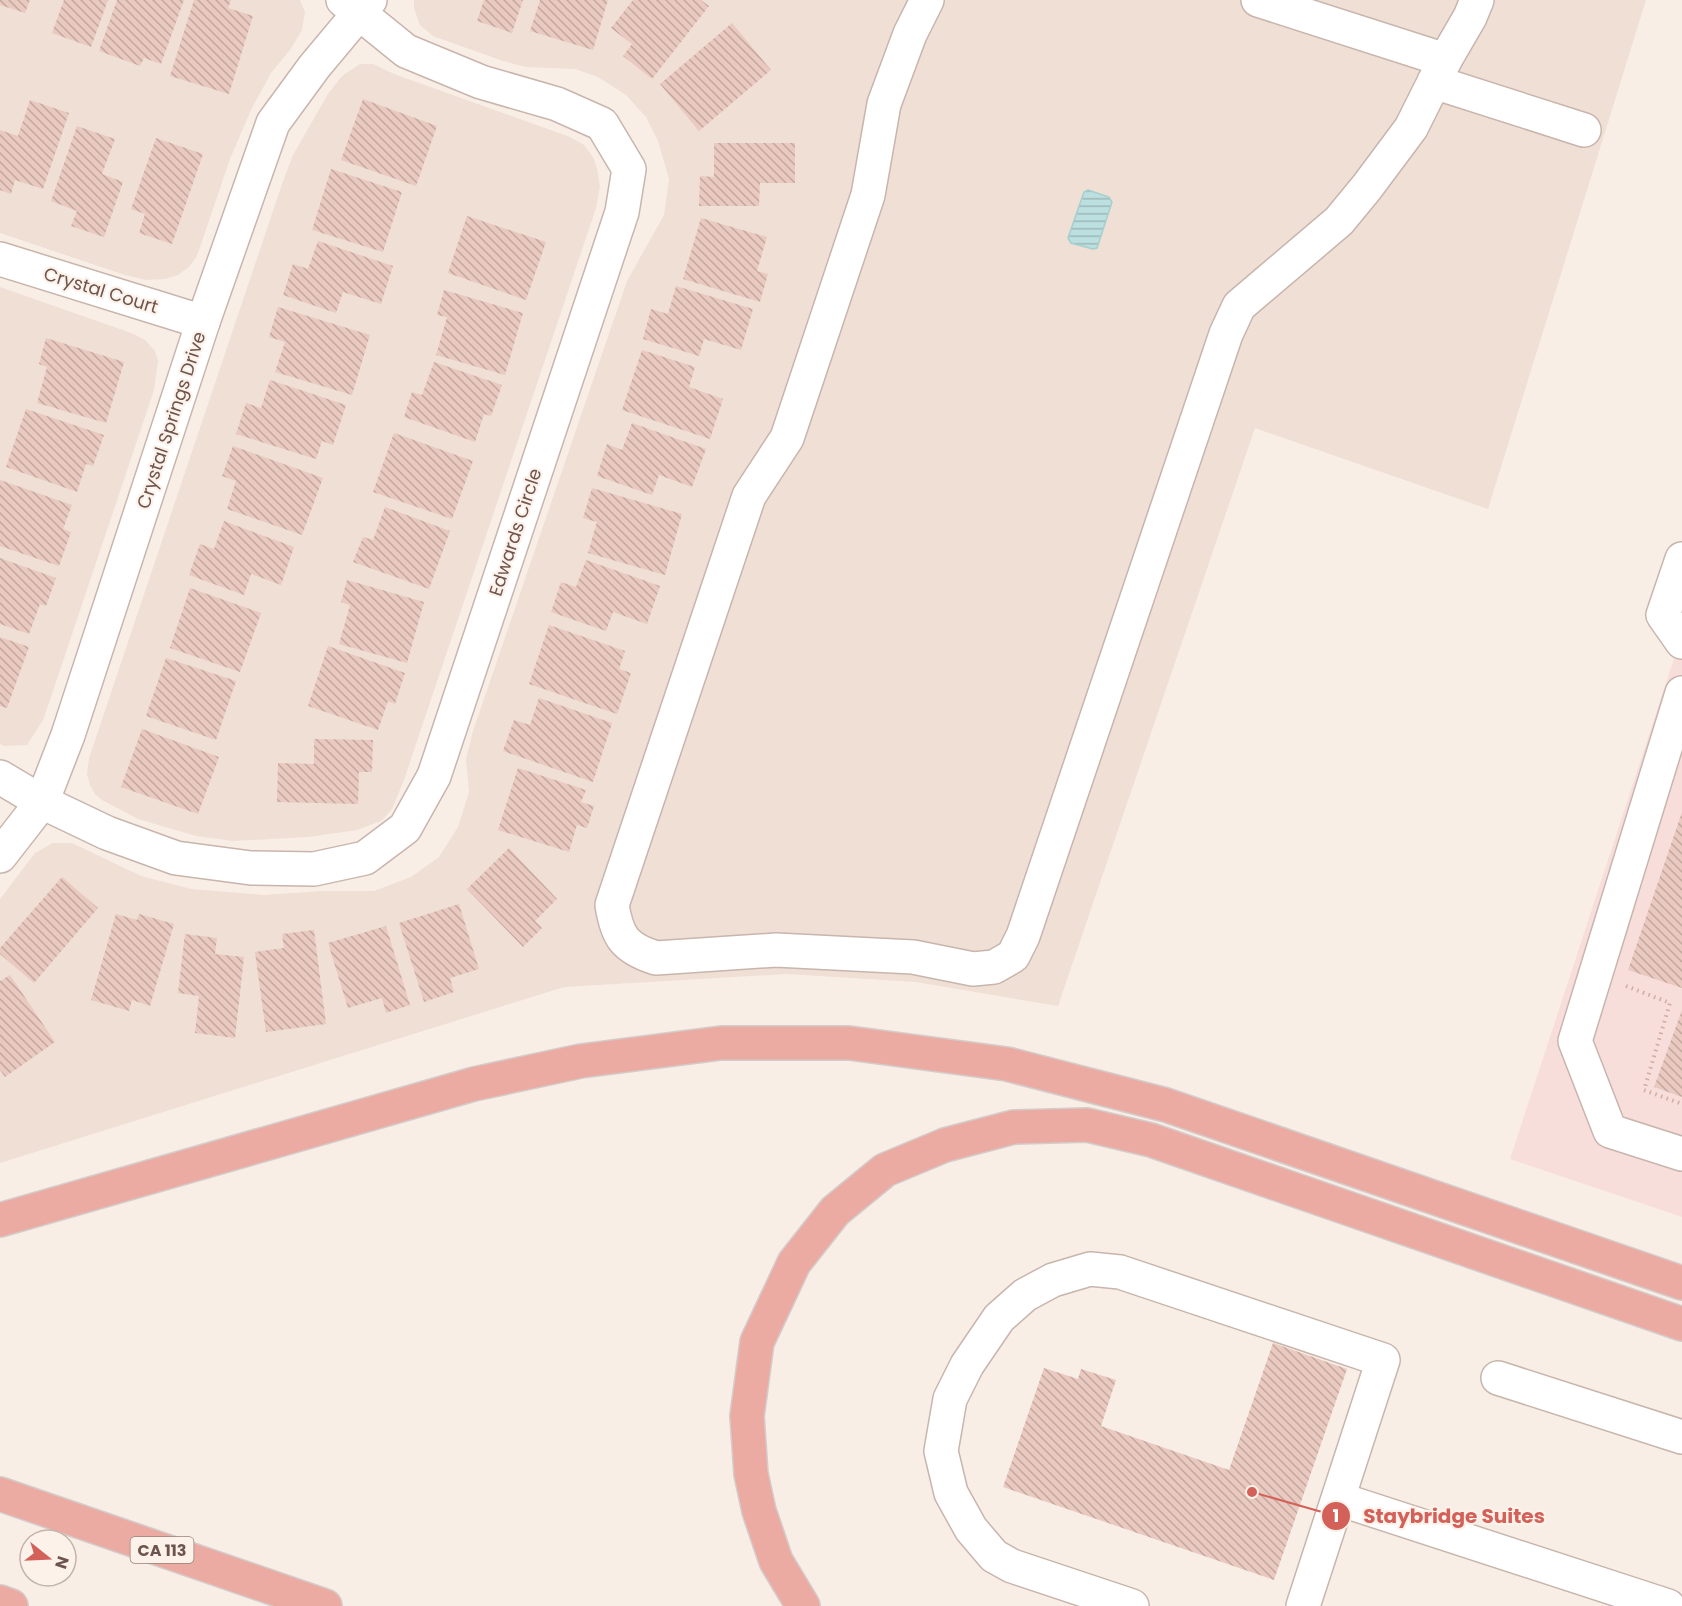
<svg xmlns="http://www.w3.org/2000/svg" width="1682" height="1606" font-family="Poppins,sans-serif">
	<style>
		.residential { fill: #efdfd4 }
		.commercial { fill: #f8deda }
		.water { fill: url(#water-rules); stroke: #a4d0cf; stroke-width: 1.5 }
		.building { fill: url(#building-back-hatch) }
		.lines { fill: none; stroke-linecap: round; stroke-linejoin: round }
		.minor-casing { stroke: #c8b5ad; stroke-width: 36 }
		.highway-casing { stroke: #d4ccca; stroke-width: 36 }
		.path { stroke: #cfada4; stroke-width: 4; stroke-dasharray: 1.5 4.5; stroke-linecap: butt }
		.minor { stroke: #fff; stroke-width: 33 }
		.highway { stroke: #ebaba3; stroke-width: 33 }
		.labels { text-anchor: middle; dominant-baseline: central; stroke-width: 4.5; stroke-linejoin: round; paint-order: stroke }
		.shield { fill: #fcf2ea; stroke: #99837d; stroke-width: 1.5 }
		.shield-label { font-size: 16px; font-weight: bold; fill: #6e544e }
		.street-label { font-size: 18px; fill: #6e544e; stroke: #fcf2ea }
		.leader { fill: none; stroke: #d3615a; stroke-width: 2 }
		.callout-dot { fill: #d3615a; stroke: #fcf2ea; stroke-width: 2 }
		.mark-label { font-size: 18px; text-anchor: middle; font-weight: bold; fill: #fff }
		.callout-label { font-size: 20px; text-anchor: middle; font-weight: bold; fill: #d3615a; stroke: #fcf2ea; stroke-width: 4.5; stroke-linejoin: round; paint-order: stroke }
	</style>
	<defs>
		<pattern id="water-rules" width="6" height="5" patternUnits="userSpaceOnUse" patternTransform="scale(1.5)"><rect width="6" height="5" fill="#bcdfdf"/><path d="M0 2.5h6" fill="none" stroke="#9db7b7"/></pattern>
		<pattern id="building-back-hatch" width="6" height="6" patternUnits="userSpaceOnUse" patternTransform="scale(1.5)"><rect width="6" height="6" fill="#eacac0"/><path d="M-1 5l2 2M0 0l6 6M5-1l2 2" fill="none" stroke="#c2a79e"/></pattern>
	</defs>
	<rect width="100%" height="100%" fill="#f9eee5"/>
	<g class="residential">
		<path d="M0 0H300L305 12 302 30 290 50 271 73 251 110 230 159 197 256 189 267 178 275 165 279 147 280 125 275 0 233Z"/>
		<path d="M414 0H1646L1488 509 1255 428 1058 1006 916 982 786 974 564 987 0 1163V899L35 853 53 843H72L141 876 191 889 264 895 322 891H374L411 877 439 857 458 827 469 792 466 759 473 731 627 281 664 215 669 179 658 141 646 117 626 95 598 77 575 69 526 67 503 61 433 36 420 25 414 8Z"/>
		<path d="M360 64H373L394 74 570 137 584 145 593 157 597 168 600 187 596 208 404 780 392 809 381 821 357 830 308 837 233 841 196 836 138 819 102 800 95 794 90 785 87 774 89 758 282 184 293 155 328 94 342 76Z"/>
		<path d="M0 287 134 334 145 340 155 351 158 361 154 390 50 700 43 720 27 745 4 746 0 744Z"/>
	</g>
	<path class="commercial" d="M1682 634V1217L1510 1159Z"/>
	<path class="water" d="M1088 190 1109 197 1112 202 1097 248 1093 249 1071 243 1068 238 1084 192Z"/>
	<g class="building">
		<path d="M0 0H30L25 13 0 5Z"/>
		<path d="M64 0H108L91 47 52 33Z"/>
		<path d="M117 0H184L161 64 144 58 140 66 99 51Z"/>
		<path d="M194 0H231L228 8 253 16 229 94 170 76Z"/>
		<path d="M484 0H523L512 33 477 21Z"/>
		<path d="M540 0H608L593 50 530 31Z"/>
		<path d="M633 0H701L709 6 652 79 623 56 632 44 611 28Z"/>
		<path d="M732 23 771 70 699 131 660 84Z"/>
		<path d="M363 99 437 126 416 186 341 160Z"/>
		<path d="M30 100 69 113 43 189 15 180 11 194 0 190V130L18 136Z"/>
		<path d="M77 126 115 139 102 174 123 182 104 237 71 226 77 211 51 201Z"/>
		<path d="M156 138 203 154 172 244 139 233 145 214 131 209Z"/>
		<path d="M714 143H795V183H760L759 206H699L700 176 714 177Z"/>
		<path d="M331 169 402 192 383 252 312 230Z"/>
		<path d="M467 216 546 242 526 300 448 273Z"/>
		<path d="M701 218 767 237 757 271 768 274 760 302 683 279Z"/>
		<path d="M318 241 393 266 381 304 343 292 336 313 283 295 293 264 308 269Z"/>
		<path d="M676 286 753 309 741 350 704 339 699 356 643 339 651 309 668 314Z"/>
		<path d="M444 290 523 313 505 375 436 355 447 317 437 315Z"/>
		<path d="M278 307 370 335 352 395 275 372 285 342 269 337Z"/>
		<path d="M46 338 124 362 106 423 37 403 47 367 39 364Z"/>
		<path d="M642 350 695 367 689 387 723 399 710 439 622 410Z"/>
		<path d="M434 362 502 385 491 416 484 414 475 442 404 417 412 392 422 395Z"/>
		<path d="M270 380 346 405 333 445 322 441 316 459 236 434 246 403 261 408Z"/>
		<path d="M26 409 104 435 93 466 86 464 77 492 6 467Z"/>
		<path d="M632 423 706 449 692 487 659 475 652 495 597 476 607 444 622 450Z"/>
		<path d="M394 433 473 461 452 519 373 492Z"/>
		<path d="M233 446 323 478 302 535 227 509 236 481 222 476Z"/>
		<path d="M0 480 72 505 63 529 71 532 59 566 0 546Z"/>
		<path d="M592 488 682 514 665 575 588 553 597 522 583 518Z"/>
		<path d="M385 507 450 531 429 589 353 562 363 537 373 540Z"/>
		<path d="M224 521 294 547 281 585 251 574 244 595 189 575 200 544 214 549Z"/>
		<path d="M0 558 56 578 46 606 40 604 29 634 0 624Z"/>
		<path d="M586 560 660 586 647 624 613 612 606 631 551 612 561 582 576 587Z"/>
		<path d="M347 580 424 602 407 663 339 644 350 605 341 602Z"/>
		<path d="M190 588 261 613 240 672 170 648Z"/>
		<path d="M549 625 625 651 619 669 631 673 617 714 529 684Z"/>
		<path d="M0 637 29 647 7 708 0 706Z"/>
		<path d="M328 646 405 673 395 704 388 701 378 730 308 706Z"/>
		<path d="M166 658 236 681 216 740 146 716Z"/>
		<path d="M539 698 612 723 593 782 503 751 514 720 530 725Z"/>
		<path d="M142 729 219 757 198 814 121 787Z"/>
		<path d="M314 739 373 740 372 772H359L358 804 277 802 278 763 314 764Z"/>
		<path d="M518 768 586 790 581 802 594 806 587 828 577 825 569 852 498 830Z"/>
		<path d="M1682 812V988L1628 970Z"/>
		<path d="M509 848 557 899 535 921 542 928 523 947 467 889Z"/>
		<path d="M62 877 98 908 34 983 0 954V948Z"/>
		<path d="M459 904 479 969 450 978 454 992 424 1002 399 923Z"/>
		<path d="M116 914 137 920 139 914 174 924 150 1006 132 1000 129 1011 91 1000Z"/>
		<path d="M386 926 410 1005 386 1013 382 998 348 1008 328 943Z"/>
		<path d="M314 930 326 1024 266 1032 255 952 284 948 282 934Z"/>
		<path d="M185 934 217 938 215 954 244 957 235 1038 195 1033 199 996 178 993Z"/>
		<path d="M10 975 55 1042 5 1077 0 1070V981Z"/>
		<path d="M1682 1010V1097L1654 1087Z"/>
		<path d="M1273 1343 1347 1369 1274 1580 1003 1487 1044 1368 1078 1379 1081 1369 1116 1380 1101 1426 1229 1470Z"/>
	</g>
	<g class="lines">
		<defs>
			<g id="minor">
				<path d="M927 0 910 34 884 104 868 195 787 438 749 496 612 905C617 936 624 948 656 958L776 950 913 957 973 969 994 967 1013 956 1023 936 1226 334 1239 306 1339 221 1367 187 1411 128 1445 60 1470 17 1477 0"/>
				<path d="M1258 0 1445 60"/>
				<path d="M1434 82 1584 130"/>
				<path d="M0 259 203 322"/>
				<path d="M1682 559 1663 615 1682 642"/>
				<path d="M1682 693 1575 1041 1610 1131 1682 1154"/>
				<path d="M0 777 42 802 107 833 176 858 251 868 314 869 365 858 405 828 434 776 622 212 629 169 602 124 557 104 481 82 406 51 343 0"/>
				<path d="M0 856 42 802 68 735 203 322 273 123 314 67 370 0"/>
				<path d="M1498 1378 1682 1437"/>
				<path d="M1339 1499 1668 1606"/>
				<path d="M1132 1606 1012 1566 994 1556 971 1529 951 1493 941 1451 950 1399 967 1365 999 1318 1025 1295 1053 1280 1090 1269 1120 1272 1383 1360 1303 1606"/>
			</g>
			<g id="highway">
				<path d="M0 1220 474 1084 581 1061 721 1043H849L1007 1064 1166 1105 1682 1283"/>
				<path d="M0 1494 325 1606"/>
				<path d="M0 1602 11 1606"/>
				<path d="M803 1606 776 1561 759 1511 751 1474 747 1416 757 1342 794 1263 835 1211 885 1170 945 1145 1014 1127 1087 1125 1151 1140 1682 1324"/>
			</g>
		</defs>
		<use href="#minor" class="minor-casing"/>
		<use href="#highway" class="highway-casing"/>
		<path class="path" d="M1626 986 1670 1003 1644 1090 1682 1104"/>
		<use href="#minor" class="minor"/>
		<use href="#highway" class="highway"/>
	</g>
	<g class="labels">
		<rect class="shield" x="130.5" y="1537" width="63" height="26" rx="4.5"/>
		<g class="shield-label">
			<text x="162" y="1550">CA 113</text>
		</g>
		<g class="street-label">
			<text transform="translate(101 290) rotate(17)">Crystal Court</text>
			<text transform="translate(171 420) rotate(-72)">Crystal Springs Drive</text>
			<text transform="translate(515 532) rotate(-72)">Edwards Circle</text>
		</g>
	</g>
	<path class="leader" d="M1252 1492L1336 1516"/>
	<g class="callout-dot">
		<circle cx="1252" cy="1492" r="6"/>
		<circle cx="1336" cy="1516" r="15"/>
	</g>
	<g class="mark-label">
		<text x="1336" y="1522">1</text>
	</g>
	<g class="callout-label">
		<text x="1454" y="1523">Staybridge Suites</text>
	</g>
	<g transform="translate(48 1558) rotate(108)"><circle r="28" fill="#fcf2ea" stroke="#c3b3ac" stroke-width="1.5"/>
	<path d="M0-4.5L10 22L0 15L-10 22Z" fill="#d3615a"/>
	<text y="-9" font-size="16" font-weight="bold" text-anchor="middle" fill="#6e544e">N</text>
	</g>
</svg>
